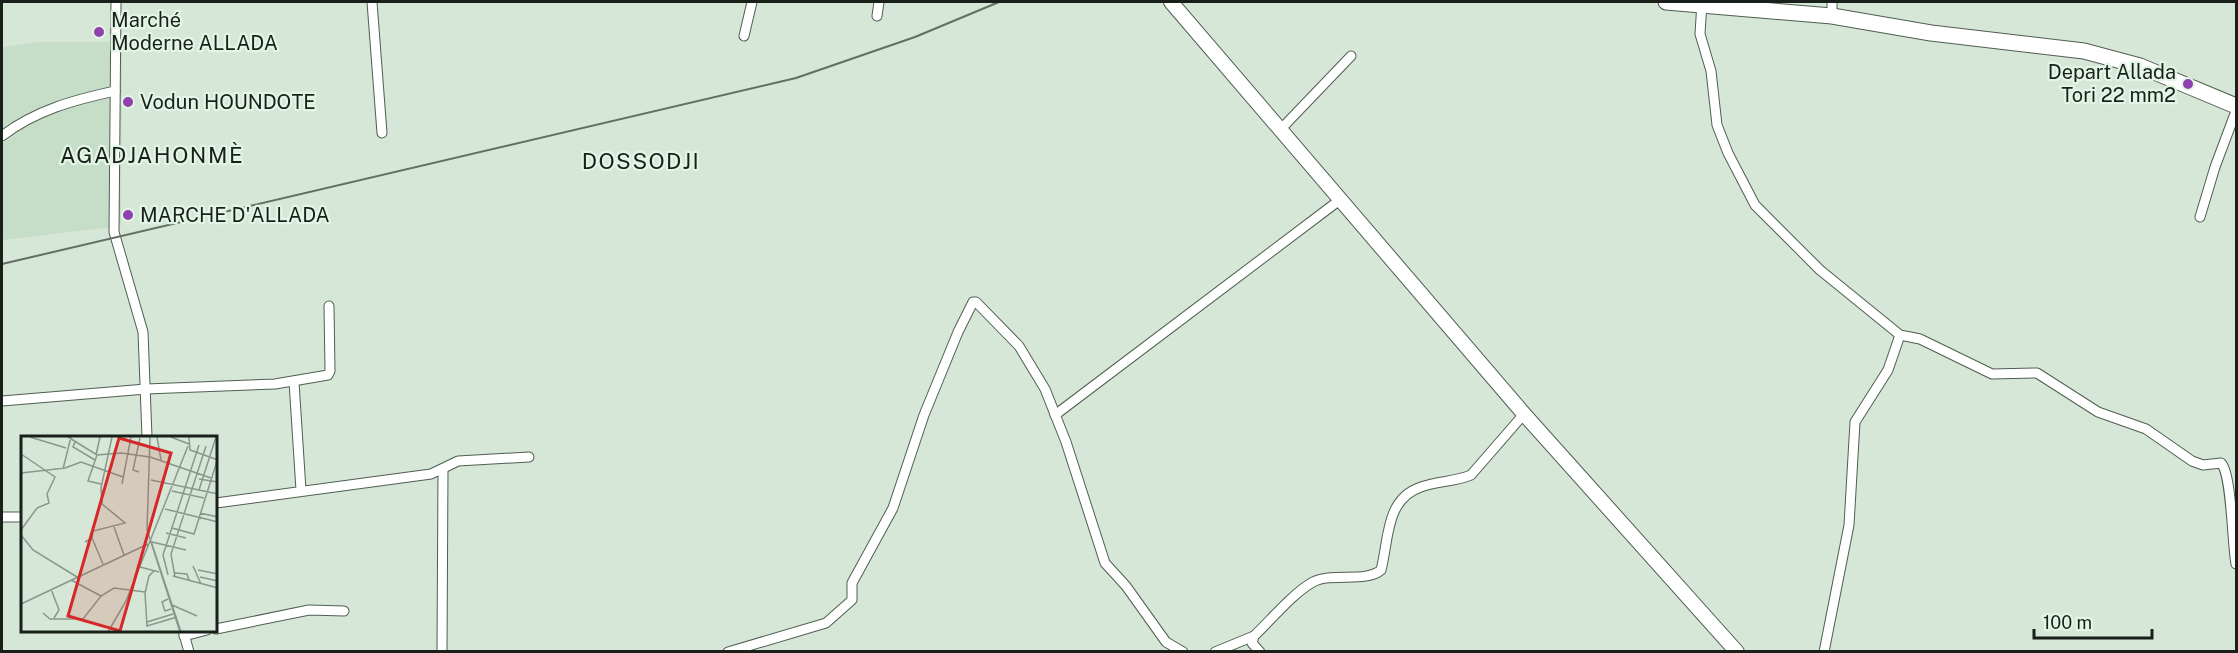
<svg xmlns="http://www.w3.org/2000/svg" width="2238" height="653" font-family="'Public Sans',sans-serif">
	<style>
		.built { fill: #c6dec8 }
		.lines { fill: none; stroke-linecap: round; stroke-linejoin: round }
		.street-casing { stroke: #4f5e50; stroke-width: 11 }
		.secondary-casing { stroke: #4f5e50; stroke-width: 16 }
		.primary-casing { stroke: #4f5e50; stroke-width: 17 }
		.street { stroke: #fff; stroke-width: 9 }
		.secondary { stroke: #fff; stroke-width: 14 }
		.primary { stroke: #fff; stroke-width: 15 }
		.rail { stroke: #636e64; stroke-width: 2 }
		.poi-dot { fill: #9040b0; stroke: #e3f5e4; stroke-width: 2 }
		.labels { text-anchor: middle; dominant-baseline: central; stroke-width: 4.5; stroke-linejoin: round; paint-order: stroke }
		.poi-label { font-size: 20px; fill: #19201a; stroke: #e3f5e4; text-anchor: start }
		.quarter-label { font-size: 22px; letter-spacing: 1.5px; fill: #19201a; stroke: #e3f5e4 }
		.inset-road { fill: none; stroke: #8a978b; stroke-width: 1.5 }
		.view { fill: #d62828; fill-opacity: 0.15; stroke: #d62828; stroke-width: 3 }
		.inset-edge { fill: none; stroke: #19201a; stroke-width: 3 }
	</style>
	<rect width="100%" height="100%" fill="#d6e7d7"/>
	<path class="built" d="M38 42H122L121 226 2 240V47Z"/>
	<g class="lines">
		<defs>
			<g id="street">
				<path d="M116 2 114 232 143 332 147 437"/>
				<path d="M372 2 382 133"/>
				<path d="M1702 2 1700 34 1711 71 1717 125 1728 153 1755 205 1820 270 1900 335 1920 339 1992 374 2037 373 2098 412 2146 429 2192 461 2203 465 2221 463C2232 474 2232 544 2236 564"/>
				<path d="M877 16 879 2"/>
				<path d="M1832 16V2"/>
				<path d="M744 36 752 2"/>
				<path d="M1281 129 1351 56"/>
				<path d="M2 136C36 110 74 100 115 91"/>
				<path d="M2200 217 2215 167 2236 111"/>
				<path d="M294 382 301 490"/>
				<path d="M2 401 146 389 275 384 328 375 330 371 329 306"/>
				<path d="M1055 415 1341 199"/>
				<path d="M216 503 431 474 458 461 529 457"/>
				<path d="M2 517H22"/>
				<path d="M216 629 309 610 344 611"/>
				<path d="M183 630 189 652"/>
				<path d="M184 636 207 630"/>
				<path d="M442 652 443 469"/>
				<path d="M728 652 826 623 852 600V583L893 508 924 415 958 332 973 302H976L1019 346 1045 389 1066 442 1105 563 1126 586 1166 642 1183 652"/>
				<path d="M1215 652 1254 636"/>
				<path d="M1260 652 1252 643 1254 636C1271 620 1293 593 1313 582 1332 572 1366 583 1381 570 1389 540 1385 499 1421 487 1437 481 1454 482 1471 475L1524 414"/>
				<path d="M1824 652 1849 525 1855 422 1888 370 1900 335"/>
			</g>
			<path id="secondary" d="M1171 2 1524 414 1737 652"/>
			<path id="primary" d="M1666 2 1832 16 1931 33 2084 51 2140 66 2236 106"/>
		</defs>
		<use href="#street" class="street-casing"/>
		<use href="#secondary" class="secondary-casing"/>
		<use href="#primary" class="primary-casing"/>
		<use href="#street" class="street"/>
		<use href="#secondary" class="secondary"/>
		<use href="#primary" class="primary"/>
		<path class="rail" d="M2 264 796 78 915 37 999 2"/>
	</g>
	<g class="poi-dot">
		<circle cx="99" cy="32" r="6"/>
		<circle cx="2188" cy="84" r="6"/>
		<circle cx="128" cy="102" r="6"/>
		<circle cx="128" cy="215" r="6"/>
	</g>
	<g class="labels">
		<g class="poi-label">
			<text x="111" y="20">Marché<tspan x="111" dy="23">Moderne ALLADA</tspan></text>
			<text x="2176" y="72" text-anchor="end">Depart Allada<tspan x="2176" dy="23">Tori 22 mm2</tspan></text>
			<text x="140" y="102">Vodun HOUNDOTE</text>
			<text x="140" y="215">MARCHE D'ALLADA</text>
		</g>
		<g class="quarter-label">
			<text x="152" y="155">AGADJAHONMÈ</text>
			<text x="641" y="161">DOSSODJI</text>
		</g>
	</g>
	<g transform="translate(21 436)">
		<rect width="196" height="196" fill="#d6e7d7"/>
		<path class="inset-road" d="M9 1 45 12M47 1 76 19 100 17 129 21 190 42M129 1 126 94 159 196M136 1 140 24M150 1 168 8M168 1 169 14 197 24M54 6 52 11 74 24M0 18 34 41 26 58 28 67 16 72 0 94M75 19 79 1M76 19 67 45 80 48M42 33 50 1M118 36 112 34 119 2M0 37 44 32 60 26 102 41M178 43 197 46M130 44 197 58M101 48 110 1M178 54 195 1M151 55 183 62M144 73 197 86M179 77 197 81M93 91 103 119M151 92 173 98 197 22M145 97 165 102M0 99 12 114 56 141M71 102 72 95 104 87 81 68 80 52 91 1M130 105 160 196M64 106 71 102 82 128M131 106 165 114M172 130 180 148M119 131 138 136M177 134 197 138M133 135 128 140 124 157 126 190 156 181M154 137 166 138 168 144M147 139 142 119 178 9M152 140 197 152M154 141 150 118 185 10M179 141 197 145M50 144 80 160M30 153 38 174 33 182M147 163 141 166 144 175 150 173M0 168 127 108M151 169 176 180M22 177 29 183H62L80 160 93 152 124 156M126 186 152 178M87 196 105 165 167 10"/>
		<path class="view" d="M98 2 150 17 99 195 47 180Z"/>
		<rect width="196" height="196" class="inset-edge"/>
	</g>
	<rect width="2238" height="653" fill="none" stroke="#19201a" stroke-width="6"/>
	<path d="M2034 629v9h118v-9" fill="none" stroke="#19201a" stroke-width="3"/>
	<text x="2043" y="629" font-size="18" fill="#19201a" stroke="#e3f5e4" stroke-width="4.5" paint-order="stroke">100 m</text>
</svg>
